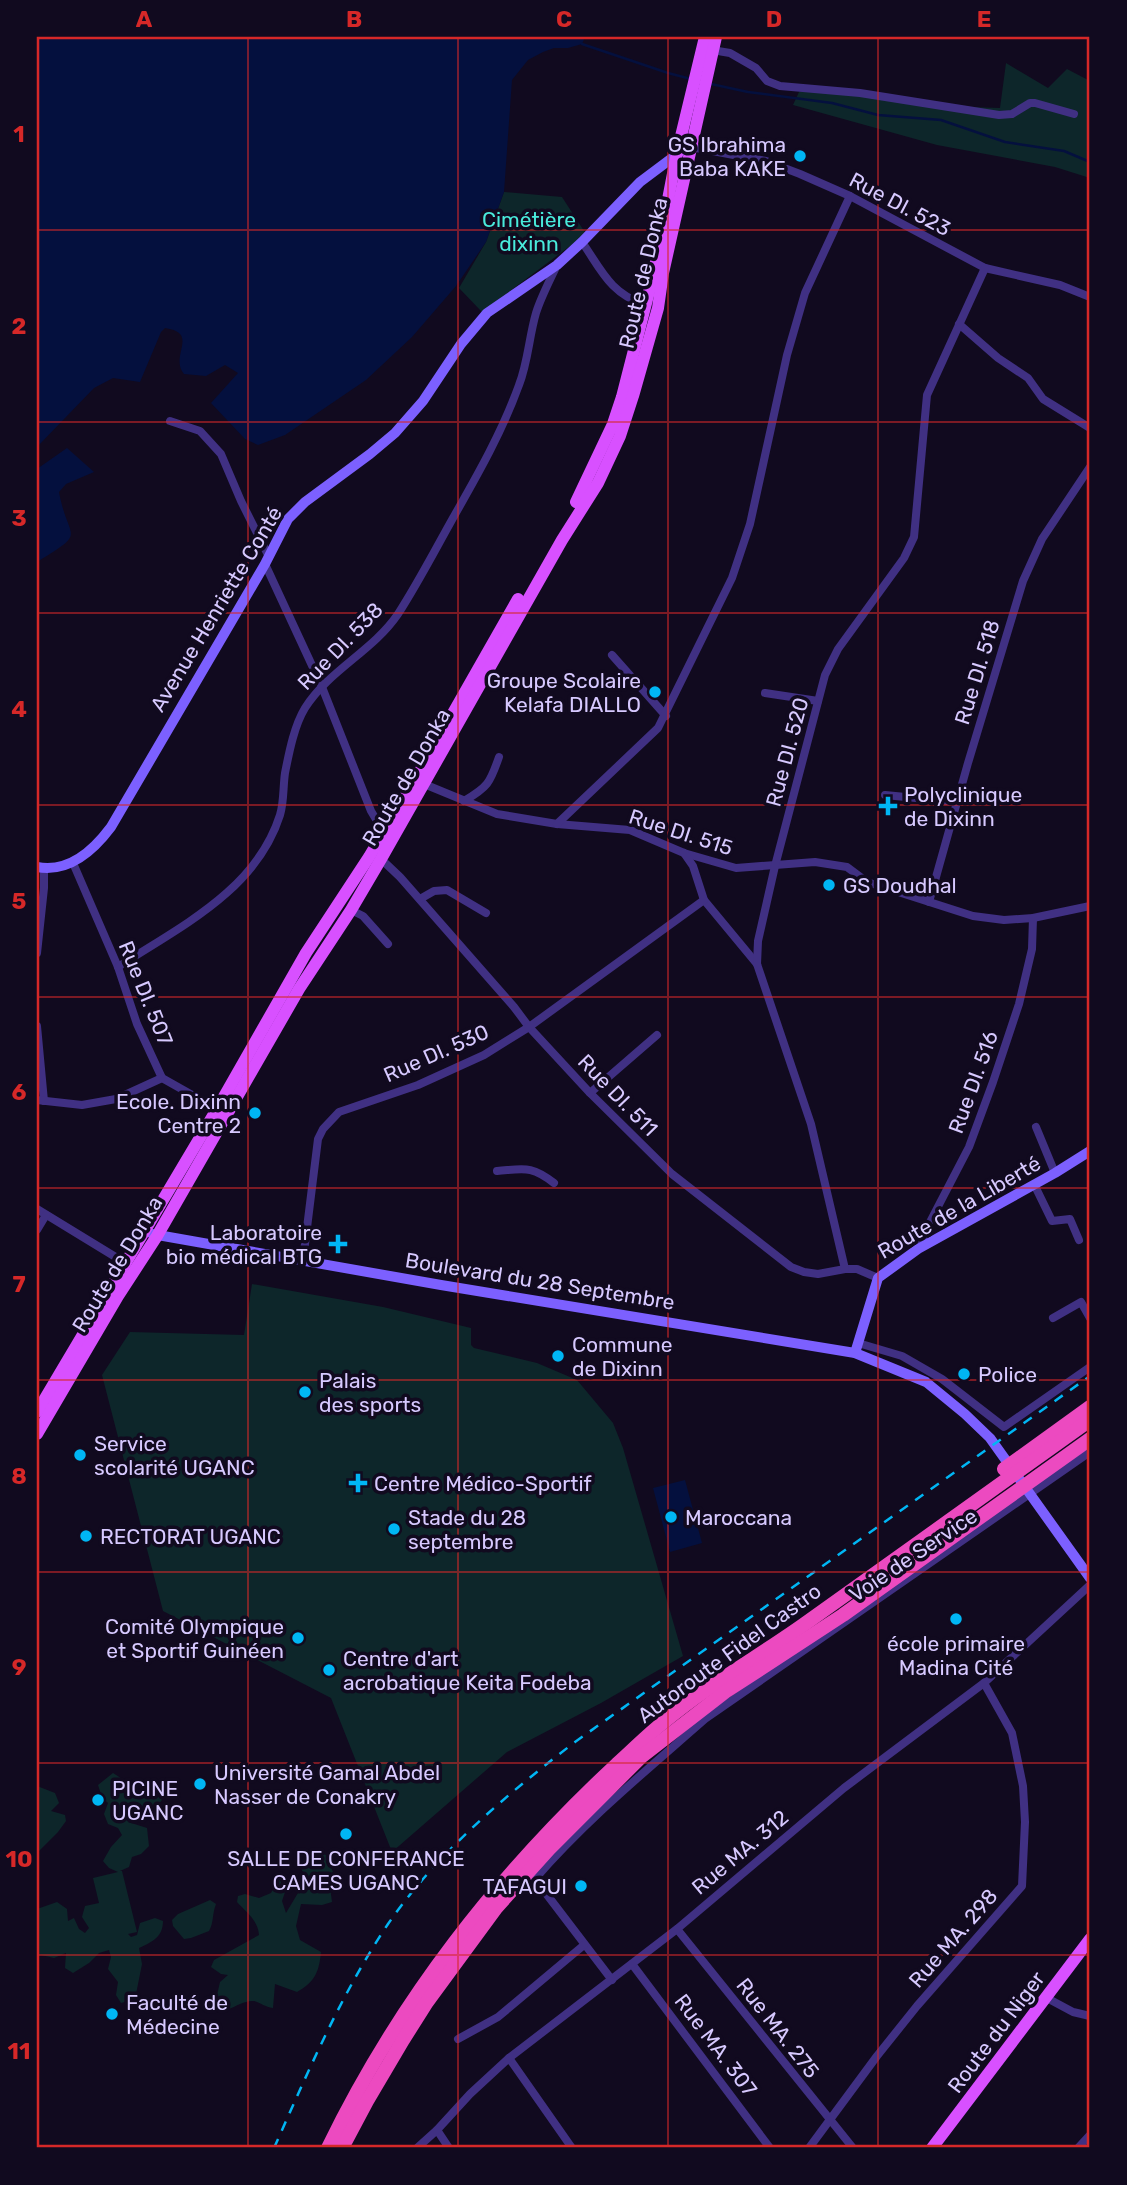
<svg xmlns="http://www.w3.org/2000/svg" width="1127" height="2185" font-family="Rubik,sans-serif">
	<style>
		.green { fill: #0d262a }
		.water { fill: #04103e }
		.lines { fill: none; stroke-linecap: round; stroke-linejoin: round }
		.stream { stroke: #04103e; stroke-width: 2.5 }
		.minor { stroke: #403083; stroke-width: 8 }
		.secondary { stroke: #7c60ff; stroke-width: 10 }
		.primary { stroke: #d850ff; stroke-width: 12 }
		.trunk { stroke: #ec4ac0; stroke-width: 14 }
		.rail { stroke: #00b6f4; stroke-width: 2.5; stroke-dasharray: 10 9; stroke-linecap: butt }
		.grid { fill: none; stroke: #d62828; stroke-width: 2; stroke-opacity: 0.55 }
		.poi-dot { fill: #00b6f4; stroke: #110a1f; stroke-width: 2.5 }
		.labels { text-anchor: middle; dominant-baseline: central; stroke-width: 7; stroke-linejoin: round; paint-order: stroke }
		.poi-label { font-size: 21px; fill: #d7c9ff; stroke: #110a1f; text-anchor: start }
		.street-label { font-size: 21px; fill: #d7c9ff; stroke: #110a1f }
		.park-label { font-size: 21px; fill: #49eadb; stroke: #110a1f }
		.neatline { fill: none; stroke: #d62828; stroke-width: 2.5 }
		.grid-label { font-size: 23px; text-anchor: middle; font-weight: bold; fill: #d62828 }
	</style>
	<rect width="100%" height="100%" fill="#110a1f"/>
	<g class="green">
		<path d="M1006 63 1048 88 1067 69 1090 81V178L1055 167 937 145 793 105 799 92 819 88 937 106 1000 108Z"/>
		<path d="M504 192 562 197 586 234 482 312 459 288 486 242Z"/>
		<path d="M252 1284 383 1307 471 1328V1345L474 1348 537 1363 577 1380 613 1423 623 1448 683 1656 601 1703 507 1752 392 1852 331 1698 163 1611 102 1375 130 1332 244 1335Z"/>
		<path d="M113 1773 127 1782 130 1794 142 1798 157 1794 162 1800C150 1815 143 1813 128 1822L147 1828 149 1846 141 1854 132 1857 129 1867 120 1871H122L137 1932 128 1934 131 1937 137 1935 140 1923 155 1918 163 1921C163 1937 152 1942 139 1948L142 1964 135 1999 121 2003 116 1995 118 1982 108 1969 111 1957 109 1950 99 1953 89 1963 73 1973 65 1968 66 1953 54 1958 37 1954V1909L57 1902 67 1909 68 1921 74 1918 79 1929 85 1933 89 1928 82 1917 85 1906 99 1903 93 1878 118 1872 109 1868 103 1861 111 1847 122 1835 118 1828 108 1824 104 1814 108 1803 102 1797 98 1785Z"/>
		<path d="M37 1786 55 1793 59 1803 51 1811 65 1815 66 1821 58 1832 37 1853Z"/>
		<path d="M317 1852 326 1855 333 1872 330 1887 332 1902 322 1905 301 1904 296 1926 300 1940 321 1952C319 1972 315 1982 297 1992L275 1984 273 2008C265 2007 261 2003 254 2001 246 2000 236 2006 229 2009L215 2004 220 1982 228 1975 221 1974 211 1967 214 1960 259 1935C258 1920 246 1912 237 1902L238 1896 245 1894 259 1898 271 1893 278 1880H289L282 1901 286 1913 298 1893 311 1888 313 1880 307 1879 299 1865 306 1855Z"/>
		<path d="M210 1900 216 1904C212 1914 214 1922 209 1931L191 1938 184 1939 173 1926 172 1920 178 1914Z"/>
	</g>
	<g class="water">
		<path d="M37 37H585L582 44 568 48H554L543 52 528 60 512 80 504 192 486 242 456 286 412 337 366 380 285 435 258 445 245 439 211 403 238 373 225 365 206 376 184 374C169 356 200 333 165 328L161 332 140 382 113 378 94 388 37 447Z"/>
		<path d="M67 448 94 472 66 484 59 492C68 542 89 530 37 562V469Z"/>
		<path d="M685 1480 702 1543 670 1552 653 1488Z"/>
	</g>
	<g class="lines">
		<g class="stream">
			<path d="M582 44 668 73 691 79"/>
			<path d="M711 84 748 92 832 103 878 115 941 120 1005 142 1064 151 1090 162"/>
		</g>
		<g class="minor">
			<path d="M712 50 730 53 756 68 767 81 780 86 860 93 999 115 1012 114 1030 103H1035L1074 114"/>
			<path d="M691 147 766 161 800 174 850 196 985 268 1060 285 1090 297"/>
			<path d="M582 242C602 271 610 293 645 305"/>
			<path d="M959 324 998 358 1028 378 1043 399 1090 428"/>
			<path d="M170 421 200 431 221 454 241 501 269 557"/>
			<path d="M265 564 322 687 371 811 383 831"/>
			<path d="M612 655 666 716"/>
			<path d="M765 693 818 701"/>
			<path d="M424 784 497 814 557 824 630 830 684 853 736 868 815 862 847 867 867 882 973 916 1004 920 1033 918 1090 906"/>
			<path d="M885 795 957 802"/>
			<path d="M464 801C488 787 490 783 499 757"/>
			<path d="M557 824 658 728 732 578 750 524 787 355 805 293 850 196"/>
			<path d="M684 853 693 866 704 900 757 964"/>
			<path d="M381 859 400 877 514 1007 529 1027 590 1093 672 1174 791 1267 804 1272 818 1274 845 1269H857L878 1278"/>
			<path d="M73 863 118 967 137 1024 162 1078 217 1109"/>
			<path d="M420 899 434 891 447 890 486 913"/>
			<path d="M929 902 968 763 1023 581 1042 539 1090 467"/>
			<path d="M351 910 363 916 388 944"/>
			<path d="M37 953 44 888V868"/>
			<path d="M118 967C179 927 256 891 280 815 284 802 283 787 285 773 289 753 294 726 305 708 329 670 373 651 398 614 418 583 435 550 453 518 478 474 502 432 519 385 528 362 529 337 536 313 541 297 550 280 557 265"/>
			<path d="M37 1026 44 1101"/>
			<path d="M590 1093 657 1035"/>
			<path d="M37 1100 82 1105 116 1099 162 1078"/>
			<path d="M1036 1127 1055 1173"/>
			<path d="M497 1171C524 1169 531 1165 554 1183"/>
			<path d="M1034 1184 1052 1221 1070 1219 1079 1240"/>
			<path d="M37 1209 127 1264"/>
			<path d="M37 1230 46 1215"/>
			<path d="M918 1249 930 1222 969 1147 993 1082 1019 1004 1032 949 1033 918"/>
			<path d="M303 1260 318 1139 323 1129 339 1112 418 1085 484 1055 529 1027 704 900"/>
			<path d="M845 1269 811 1124 757 964 758 941 775 866 825 675 838 649 904 558 914 537 927 395 985 268"/>
			<path d="M1053 1318 1081 1302 1090 1318"/>
			<path d="M858 1343 902 1356 942 1379 1004 1427 1090 1367"/>
			<path d="M677 1929 853 2148"/>
			<path d="M632 1964 770 2148"/>
			<path d="M612 1980 535 1879C586 1820 647 1770 705 1719L1090 1452"/>
			<path d="M1045 1997 1073 2012 1090 2016"/>
			<path d="M458 2039 498 2017 584 1945"/>
			<path d="M509 2058 572 2148"/>
			<path d="M437 2130 449 2148"/>
			<path d="M417 2148 437 2130 470 2094 509 2058 677 1929 844 1788 984 1683 1090 1585"/>
			<path d="M809 2148 877 2056 917 2006 1022 1886 1025 1822 1023 1786 1012 1733 984 1683"/>
			<path d="M1078 2148 1090 2135"/>
		</g>
		<g class="secondary">
			<path d="M37 867C69 873 93 851 111 827L265 564 288 519 305 502 370 454 395 433 423 401 461 344 487 313 557 265 582 242 640 182 680 152"/>
			<path d="M152 1234 441 1285 855 1353 926 1382 965 1414 990 1438 1090 1578"/>
			<path d="M855 1353 878 1278 918 1249 1055 1173 1090 1151"/>
		</g>
		<g class="primary">
			<path d="M576 502 613 424 622 397 654 272 677 153 705 37"/>
			<path d="M37 1412 217 1109 306 953 369 857 415 780 518 599"/>
			<path d="M37 1434 118 1296 157 1236 299 989 351 910 381 859 562 540 598 483 620 436 633 396 658 308 663 273 716 37"/>
			<path d="M932 2148 1090 1939"/>
		</g>
		<g class="trunk">
			<path d="M1004 1469 1090 1407"/>
			<path d="M328 2148C400 2000 497 1876 617 1764 633 1750 648 1734 665 1721 709 1684 760 1656 806 1623 901 1556 995 1487 1090 1420"/>
			<path d="M342 2148 367 2101 403 2040 427 2002 496 1908 549 1849 641 1757 725 1692 843 1615 1090 1439"/>
		</g>
		<path class="rail" d="M274 2148C308 2072 341 1994 388 1924 438 1852 506 1795 575 1742L1090 1376"/>
	</g>
	<path class="grid" d="M248 37V2148M458 37V2148M668 37V2148M878 37V2148M37 230H1090M37 422H1090M37 613H1090M37 805H1090M37 997H1090M37 1188H1090M37 1380H1090M37 1572H1090M37 1763H1090M37 1955H1090"/>
	<g class="poi-dot">
		<circle cx="800" cy="156" r="7"/>
		<circle cx="655" cy="692" r="7"/>
		<path d="M884.5 795.5h7v7h7v7h-7v7h-7v-7h-7v-7h7z"/>
		<circle cx="829" cy="885" r="7"/>
		<circle cx="255" cy="1113" r="7"/>
		<path d="M334.5 1233.5h7v7h7v7h-7v7h-7v-7h-7v-7h7z"/>
		<circle cx="558" cy="1356" r="7"/>
		<circle cx="964" cy="1374" r="7"/>
		<circle cx="305" cy="1392" r="7"/>
		<circle cx="80" cy="1455" r="7"/>
		<path d="M354.5 1472.5h7v7h7v7h-7v7h-7v-7h-7v-7h7z"/>
		<circle cx="671" cy="1517" r="7"/>
		<circle cx="394" cy="1529" r="7"/>
		<circle cx="86" cy="1536" r="7"/>
		<circle cx="956" cy="1619" r="7"/>
		<circle cx="298" cy="1638" r="7"/>
		<circle cx="329" cy="1670" r="7"/>
		<circle cx="200" cy="1784" r="7"/>
		<circle cx="98" cy="1800" r="7"/>
		<circle cx="346" cy="1834" r="7"/>
		<circle cx="581" cy="1886" r="7"/>
		<circle cx="112" cy="2014" r="7"/>
	</g>
	<g class="labels">
		<g class="poi-label">
			<text x="786" y="144" text-anchor="end">GS Ibrahima<tspan x="786" dy="24">Baba KAKE</tspan></text>
			<text x="641" y="680" text-anchor="end">Groupe Scolaire<tspan x="641" dy="24">Kelafa DIALLO</tspan></text>
			<text x="904" y="794">Polyclinique<tspan x="904" dy="24">de Dixinn</tspan></text>
			<text x="843" y="885">GS Doudhal</text>
			<text x="241" y="1101" text-anchor="end">Ecole. Dixinn<tspan x="241" dy="24">Centre 2</tspan></text>
			<text x="322" y="1232" text-anchor="end">Laboratoire<tspan x="322" dy="24">bio médical BTG</tspan></text>
			<text x="572" y="1344">Commune<tspan x="572" dy="24">de Dixinn</tspan></text>
			<text x="978" y="1374">Police</text>
			<text x="319" y="1380">Palais<tspan x="319" dy="24">des sports</tspan></text>
			<text x="94" y="1443">Service<tspan x="94" dy="24">scolarité UGANC</tspan></text>
			<text x="374" y="1483">Centre Médico-Sportif</text>
			<text x="408" y="1517">Stade du 28<tspan x="408" dy="24">septembre</tspan></text>
			<text x="685" y="1517">Maroccana</text>
			<text x="100" y="1536">RECTORAT UGANC</text>
			<text x="284" y="1626" text-anchor="end">Comité Olympique<tspan x="284" dy="24">et Sportif Guinéen</tspan></text>
			<text x="956" y="1643" text-anchor="middle">école primaire<tspan x="956" dy="24">Madina Cité</tspan></text>
			<text x="343" y="1658">Centre d'art<tspan x="343" dy="24">acrobatique Keita Fodeba</tspan></text>
			<text x="214" y="1772">Université Gamal Abdel<tspan x="214" dy="24">Nasser de Conakry</tspan></text>
			<text x="112" y="1788">PICINE<tspan x="112" dy="24">UGANC</tspan></text>
			<text x="346" y="1858" text-anchor="middle">SALLE DE CONFERANCE<tspan x="346" dy="24">CAMES UGANC</tspan></text>
			<text x="567" y="1886" text-anchor="end">TAFAGUI</text>
			<text x="126" y="2002">Faculté de<tspan x="126" dy="24">Médecine</tspan></text>
		</g>
		<g class="street-label">
			<text transform="translate(900 204) rotate(28)">Rue DI. 523</text>
			<text transform="translate(643 273) rotate(-77)">Route de Donka</text>
			<text transform="translate(216 609) rotate(-59)">Avenue Henriette Conté</text>
			<text transform="translate(340 646) rotate(-46)">Rue DI. 538</text>
			<text transform="translate(977 672) rotate(-73)">Rue DI. 518</text>
			<text transform="translate(787 752) rotate(-75)">Rue DI. 520</text>
			<text transform="translate(406 777) rotate(-60)">Route de Donka</text>
			<text transform="translate(681 832) rotate(18)">Rue DI. 515</text>
			<text transform="translate(146 993) rotate(68)">Rue DI. 507</text>
			<text transform="translate(436 1053) rotate(-24)">Rue DI. 530</text>
			<text transform="translate(973 1082) rotate(-70)">Rue DI. 516</text>
			<text transform="translate(618 1095) rotate(46)">Rue DI. 511</text>
			<text transform="translate(959 1207) rotate(-30)">Route de la Liberté</text>
			<text transform="translate(117 1264) rotate(-59)">Route de Donka</text>
			<text transform="translate(540 1281) rotate(9)">Boulevard du 28 Septembre</text>
			<text transform="translate(913 1555) rotate(-34)">Voie de Service</text>
			<text transform="translate(729 1653) rotate(-36)">Autoroute Fidel Castro</text>
			<text transform="translate(740 1852) rotate(-40)">Rue MA. 312</text>
			<text transform="translate(953 1938) rotate(-49)">Rue MA. 298</text>
			<text transform="translate(778 2028) rotate(52)">Rue MA. 275</text>
			<text transform="translate(996 2032) rotate(-53)">Route du Niger</text>
			<text transform="translate(716 2045) rotate(53)">Rue MA. 307</text>
		</g>
		<g class="park-label">
			<text x="529" y="219">Cimétière<tspan x="529" dy="24">dixinn</tspan></text>
		</g>
	</g>
	<rect width="1127" height="2185" fill="none" stroke="#110a1f" stroke-width="77"/>
	<rect x="38" y="38" width="1050" height="2108" class="neatline"/>
	<g class="grid-label">
		<text x="144" y="27">A</text>
		<text x="354" y="27">B</text>
		<text x="564" y="27">C</text>
		<text x="774" y="27">D</text>
		<text x="984" y="27">E</text>
		<text x="19" y="142">1</text>
		<text x="19" y="334">2</text>
		<text x="19" y="526">3</text>
		<text x="19" y="717">4</text>
		<text x="19" y="909">5</text>
		<text x="19" y="1100">6</text>
		<text x="19" y="1292">7</text>
		<text x="19" y="1484">8</text>
		<text x="19" y="1675">9</text>
		<text x="19" y="1867">10</text>
		<text x="19" y="2059">11</text>
	</g>
</svg>
